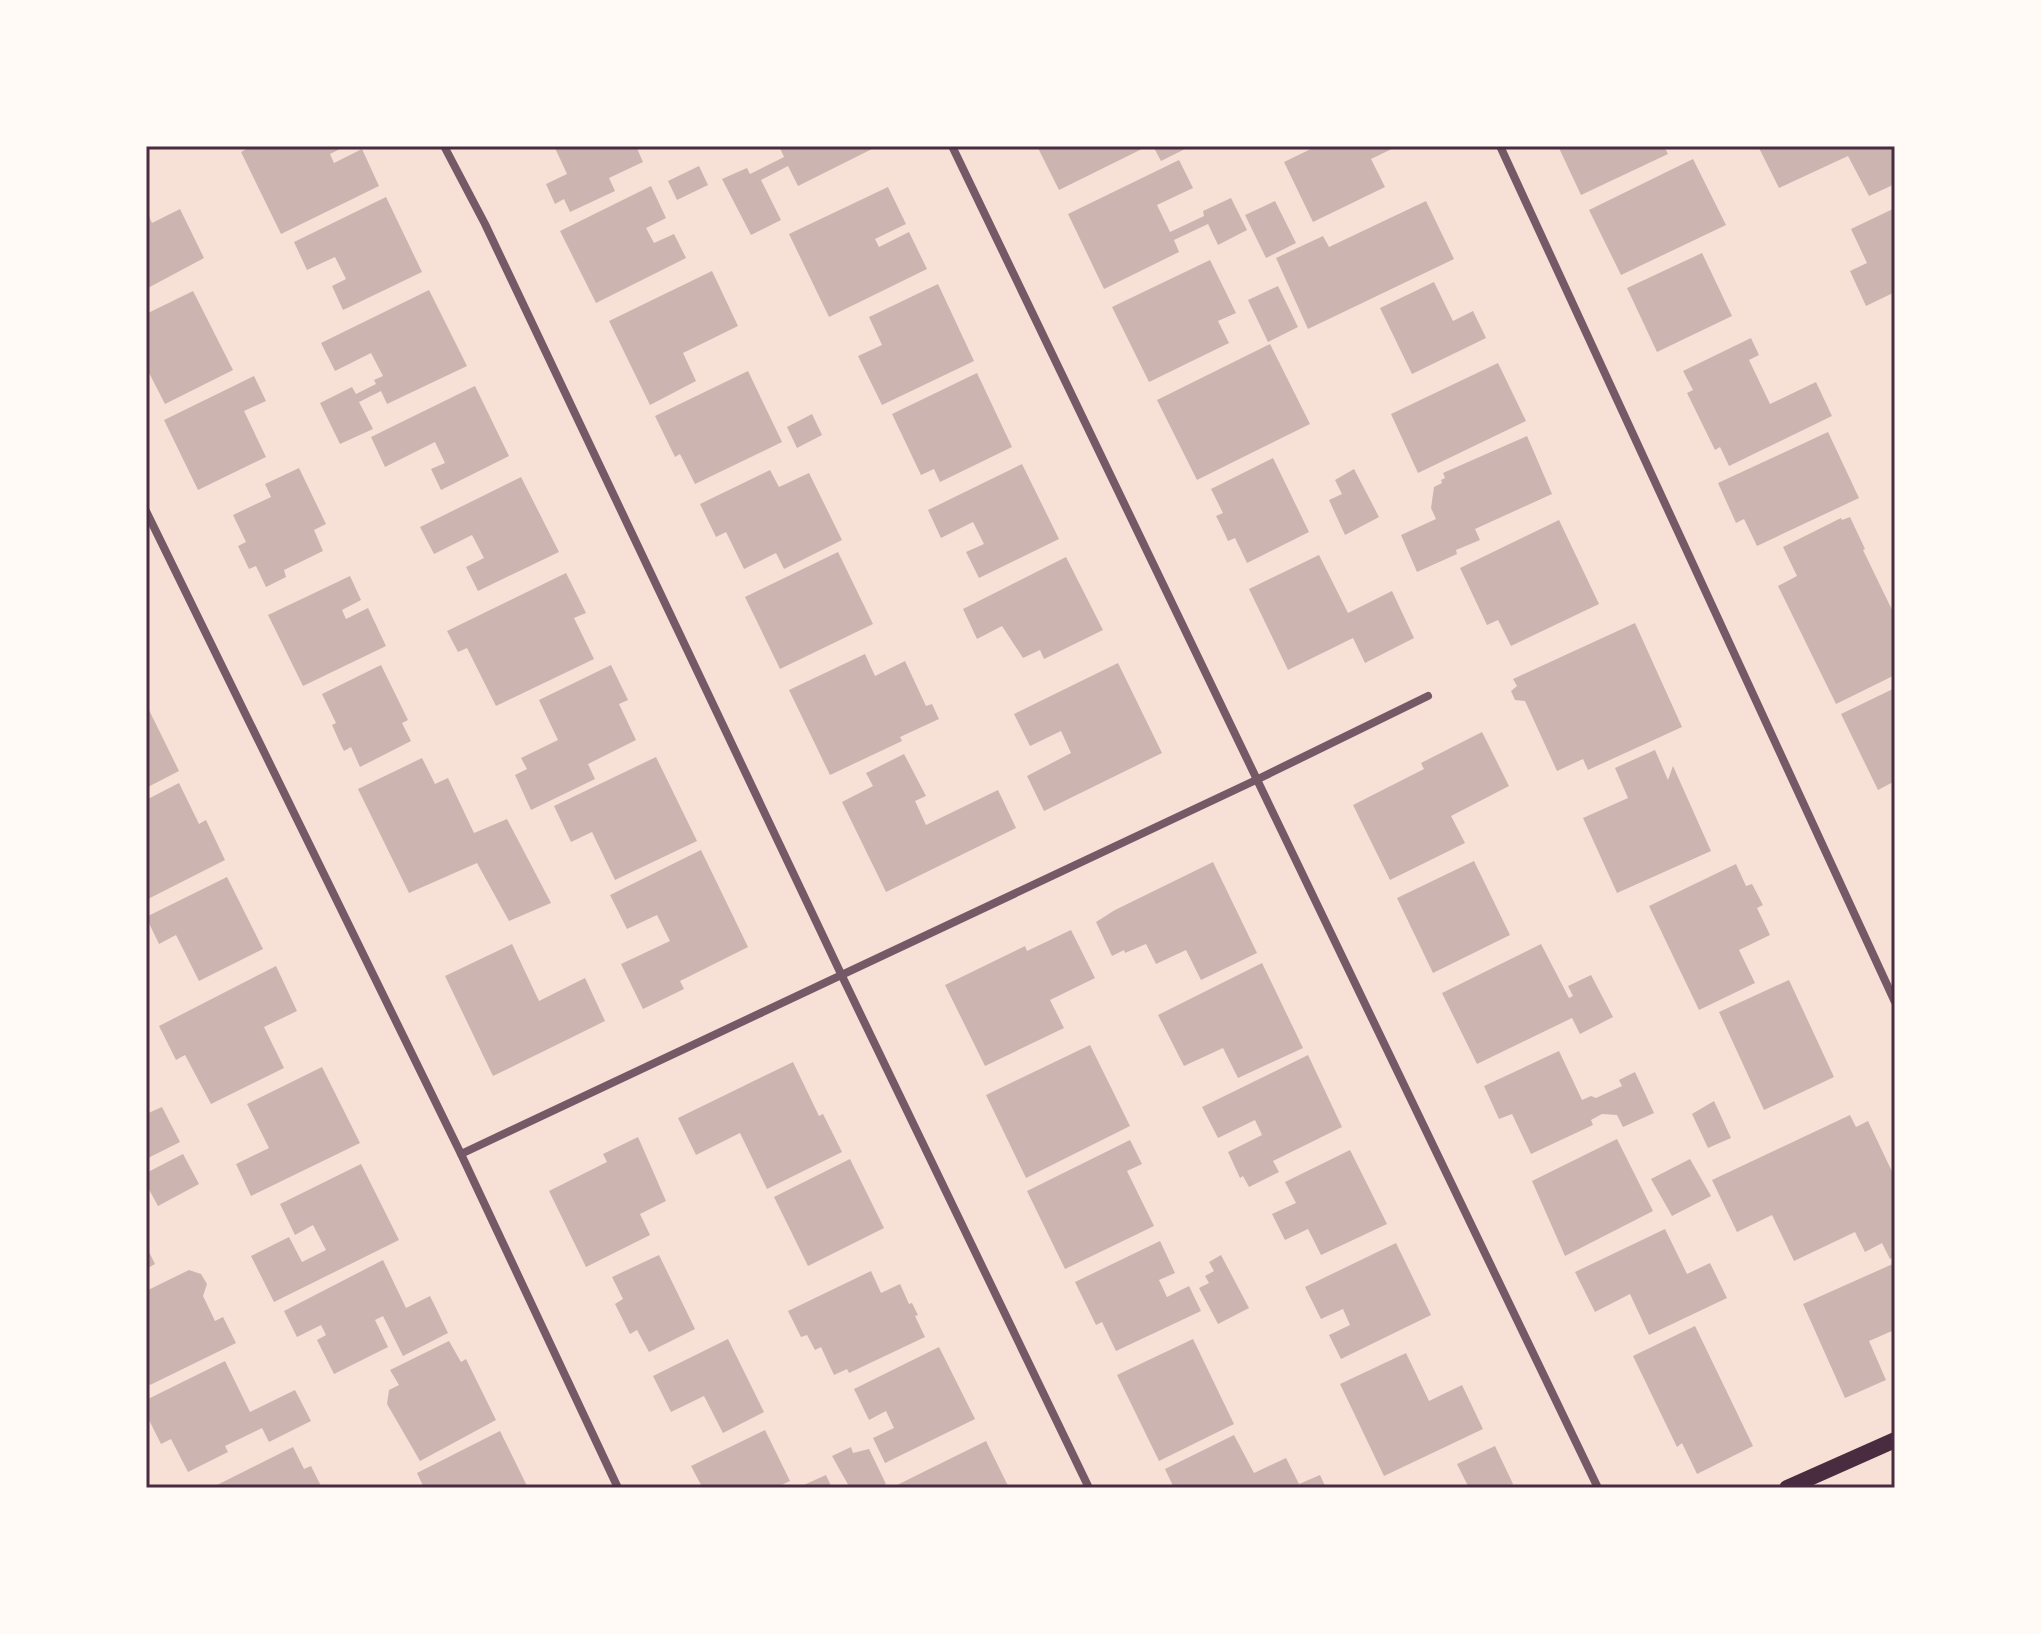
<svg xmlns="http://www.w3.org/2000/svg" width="2041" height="1634" font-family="'Source Sans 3',sans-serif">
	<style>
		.building { fill: #ccb4b1 }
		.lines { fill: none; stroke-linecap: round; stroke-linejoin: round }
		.minor { stroke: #755966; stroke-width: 8 }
		.secondary { stroke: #4a2c40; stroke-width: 16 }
		.neatline { fill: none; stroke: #4a2c40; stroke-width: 3 }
	</style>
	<rect width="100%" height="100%" fill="#f7e1d7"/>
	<g class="building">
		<path d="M252 146H346L330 154 334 163 362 149 379 186 281 234 241 152Z"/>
		<path d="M559 146H636L643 162 609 178 615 191 570 212 564 199 555 204 546 184 567 174 555 148Z"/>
		<path d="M779 146H873L874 148 798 186 788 166 761 180 781 220 751 235 722 179 747 168 750 174 784 157Z"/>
		<path d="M1037 146H1148L1059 190Z"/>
		<path d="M1153 146H1191L1161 161Z"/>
		<path d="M1317 146H1398L1371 159 1385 187 1313 222 1284 162Z"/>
		<path d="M1558 146H1664L1668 154 1581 195Z"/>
		<path d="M1758 146H1895V184L1869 196 1848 156 1779 188Z"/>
		<path d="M1693 159 1726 225 1621 275 1589 210Z"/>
		<path d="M1179 160 1193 188 1157 205 1170 232 1204 216 1203 211 1231 198 1247 230 1218 245 1208 224 1174 240 1179 252 1104 289 1068 214Z"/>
		<path d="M699 166 708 185 677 200 668 181Z"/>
		<path d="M651 186 666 218 646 228 654 243 674 234 686 258 596 303 560 231Z"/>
		<path d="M888 187 906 224 875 239 879 247 909 232 927 269 829 317 789 234Z"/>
		<path d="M386 197 422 272 343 310 332 286 346 279 335 257 307 270 294 242Z"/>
		<path d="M1275 201 1296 243 1266 258 1245 215Z"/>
		<path d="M1426 201 1454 259 1308 329 1276 258 1323 236 1329 247Z"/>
		<path d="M1895 208V292L1866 306 1850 271 1867 263 1851 229Z"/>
		<path d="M180 209 204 258 146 289V210L152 223Z"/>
		<path d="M1702 253 1732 316 1657 352 1627 288Z"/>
		<path d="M1210 260 1236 313 1218 321 1229 343 1149 382 1112 307Z"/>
		<path d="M712 271 738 326 683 353 696 381 650 405 609 321Z"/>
		<path d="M1434 282 1453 321 1473 311 1486 338 1412 374 1380 308Z"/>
		<path d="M938 284 974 361 882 405 858 356 882 345 869 317Z"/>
		<path d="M1278 286 1298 327 1268 342 1248 300Z"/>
		<path d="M429 290 467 366 387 404 381 391 359 402 373 429 340 444 320 403 352 387 356 394 376 384 374 380 383 376 371 353 335 371 321 343Z"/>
		<path d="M193 291 233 370 165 404 146 367V314Z"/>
		<path d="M1751 338 1759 355 1749 360 1770 404 1816 382 1832 416 1729 466 1720 447 1715 450 1687 393 1693 390 1683 371Z"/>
		<path d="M1270 344 1310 424 1197 480 1157 400Z"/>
		<path d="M1498 363 1526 421 1418 473 1391 414Z"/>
		<path d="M748 371 782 442 695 484 680 454 675 457 655 416Z"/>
		<path d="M977 373 1012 447 940 482 934 469 921 475 892 414Z"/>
		<path d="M254 376 266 401 244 411 266 457 198 490 164 420Z"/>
		<path d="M475 386 509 456 441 490 431 469 445 463 435 442 385 467 371 437Z"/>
		<path d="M812 414 822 435 797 448 787 427Z"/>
		<path d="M1828 432 1859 498 1757 546 1744 519 1736 523 1718 483Z"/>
		<path d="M1527 436 1552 494 1475 529 1480 540 1456 550 1457 554 1417 572 1401 535 1436 519 1431 508 1434 487 1442 483 1441 480 1445 478 1443 473Z"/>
		<path d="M1273 458 1309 532 1247 563 1235 538 1228 541 1222 528 1216 516 1223 513 1211 489Z"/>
		<path d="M1022 464 1059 539 979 578 966 552 984 544 973 522 941 538 928 510Z"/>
		<path d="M299 468 326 524 314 530 323 551 284 570 286 577 266 587 256 566 249 569 238 546 246 542 233 515 271 497 265 484Z"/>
		<path d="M1354 469 1379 517 1345 535 1329 500 1342 494 1335 480Z"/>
		<path d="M770 470 779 487 809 473 842 540 784 569 776 553 744 569 726 532 716 537 700 504Z"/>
		<path d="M521 477 559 552 478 591 466 567 484 558 472 535 434 554 420 527Z"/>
		<path d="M1850 517 1865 549 1863 550 1895 616V675L1836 704 1778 586 1797 576 1783 547 1841 518 1842 520Z"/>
		<path d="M1559 520 1599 604 1511 646 1498 620 1487 625 1460 568Z"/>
		<path d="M838 552 873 624 780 669 745 597Z"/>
		<path d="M1319 555 1348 613 1392 591 1414 638 1365 663 1353 638 1288 670 1249 589Z"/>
		<path d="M1066 557 1103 630 1044 659 1040 650 1023 658 1002 626 977 639 963 609Z"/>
		<path d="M566 573 586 613 574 618 594 659 496 706 467 648 458 652 447 631Z"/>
		<path d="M350 576 361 600 342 610 346 619 368 608 386 646 303 686 268 615Z"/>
		<path d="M1635 623 1682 727 1588 770 1583 759 1557 771 1525 701 1515 700 1511 691 1517 686 1513 679Z"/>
		<path d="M865 654 875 676 905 661 926 706 932 704 939 719 900 737 902 741 830 775 789 690Z"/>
		<path d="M1118 663 1162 753 1044 811 1027 776 1071 753 1061 731 1030 746 1014 714Z"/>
		<path d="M381 665 408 720 402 723 411 741 360 767 351 747 344 751 341 745 332 725 336 723 322 694Z"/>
		<path d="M611 665 628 700 619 704 636 740 588 764 595 779 531 810 515 775 527 769 521 758 558 740 539 700Z"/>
		<path d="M1895 688V781L1878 790 1841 714Z"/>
		<path d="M146 704 179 771 146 788Z"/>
		<path d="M1482 732 1509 786 1451 816 1465 843 1390 880 1353 805 1424 769 1421 763Z"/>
		<path d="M1655 750 1668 780 1673 766 1711 851 1617 893 1583 818 1628 798 1615 768Z"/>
		<path d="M904 754 926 796 915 801 926 825 998 790 1016 828 886 892 842 802 873 786 866 773Z"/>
		<path d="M656 757 697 841 615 880 592 832 571 842 554 806Z"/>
		<path d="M422 758 435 784 448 778 474 833 507 819 551 903 509 921 477 863 409 893 358 789Z"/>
		<path d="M179 783 199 824 206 820 225 860 146 900V800Z"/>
		<path d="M701 850 748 947 680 981 684 989 643 1009 621 964 670 941 657 915 627 929 610 895Z"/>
		<path d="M1474 861 1510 935 1433 973 1397 898Z"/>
		<path d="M1213 862 1257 953 1201 980 1186 950 1156 964 1146 944 1125 953 1124 950 1112 956 1096 922 1115 910Z"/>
		<path d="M1736 864 1746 886 1752 884 1763 905 1757 908 1770 935 1739 950 1755 983 1699 1010 1649 906Z"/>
		<path d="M227 877 263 949 199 981 176 935 159 944 146 917Z"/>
		<path d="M1071 930 1095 978 1050 1000 1064 1028 985 1066 945 985 1025 946 1027 951Z"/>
		<path d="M512 944 539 1001 585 978 605 1021 493 1076 445 976Z"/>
		<path d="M1541 944 1569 998 1573 996 1568 986 1591 975 1613 1017 1580 1034 1572 1018 1477 1064 1442 993Z"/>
		<path d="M1262 963 1303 1048 1238 1078 1223 1048 1184 1066 1158 1015Z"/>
		<path d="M276 966 297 1011 264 1027 284 1068 211 1104 185 1055 176 1060 159 1026Z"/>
		<path d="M1789 980 1834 1077 1764 1110 1719 1012Z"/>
		<path d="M1090 1045 1130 1126 1026 1178 986 1095Z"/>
		<path d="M1559 1051 1582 1100 1591 1096 1596 1098 1622 1086 1619 1080 1635 1072 1654 1113 1623 1127 1617 1115 1602 1114 1591 1120 1593 1125 1531 1154 1512 1114 1499 1119 1484 1086Z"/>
		<path d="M1308 1055 1342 1127 1273 1161 1279 1172 1249 1187 1243 1176 1240 1178 1228 1152 1262 1135 1255 1120 1218 1138 1202 1107Z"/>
		<path d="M793 1062 819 1116 823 1114 842 1152 767 1189 740 1133 696 1155 678 1118Z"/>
		<path d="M322 1067 360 1143 251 1196 236 1164 269 1148 247 1104Z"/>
		<path d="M1714 1101 1731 1138 1708 1148 1692 1114Z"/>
		<path d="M162 1107 180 1142 146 1159V1114Z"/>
		<path d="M1850 1115 1856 1127 1868 1121 1895 1178V1257L1890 1259 1882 1243 1865 1252 1855 1232 1794 1261 1772 1215 1737 1232 1712 1180Z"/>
		<path d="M638 1137 666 1201 640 1214 650 1235 586 1267 549 1191 607 1162 603 1154Z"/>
		<path d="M1617 1139 1653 1211 1565 1256 1532 1181Z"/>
		<path d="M1130 1140 1142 1164 1127 1171 1154 1226 1065 1269 1027 1191Z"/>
		<path d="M1350 1150 1387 1224 1321 1255 1308 1229 1285 1240 1272 1214 1296 1203 1285 1182Z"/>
		<path d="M183 1154 199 1184 158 1206 146 1184V1173Z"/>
		<path d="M850 1159 884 1228 808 1266 774 1197Z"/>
		<path d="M1690 1159 1711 1196 1672 1216 1651 1179Z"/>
		<path d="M361 1164 399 1240 274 1302 251 1256 289 1237 302 1262 326 1250 313 1225 295 1235 280 1204Z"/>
		<path d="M1665 1229 1687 1274 1710 1263 1727 1298 1649 1335 1630 1294 1595 1312 1575 1272Z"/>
		<path d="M1160 1241 1175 1273 1159 1280 1167 1297 1189 1286 1201 1311 1116 1351 1102 1322 1096 1325 1075 1282Z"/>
		<path d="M1396 1243 1431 1315 1341 1359 1329 1335 1350 1325 1343 1309 1321 1319 1305 1287Z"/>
		<path d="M146 1246 155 1264 146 1269Z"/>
		<path d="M659 1255 695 1329 649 1352 637 1330 630 1334 615 1304 623 1299 612 1277Z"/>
		<path d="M1221 1255 1249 1308 1218 1324 1199 1288 1209 1283 1205 1276 1214 1271 1209 1262Z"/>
		<path d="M383 1260 406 1308 430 1296 448 1333 403 1356 383 1316 375 1320 388 1347 334 1374 317 1340 326 1335 321 1325 297 1337 284 1311Z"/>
		<path d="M1895 1263V1338L1892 1331 1869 1341 1886 1380 1845 1398 1803 1304Z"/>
		<path d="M189 1270 201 1274 207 1284 203 1296 215 1321 223 1317 236 1343 150 1385 146 1377V1291Z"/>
		<path d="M871 1271 881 1293 900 1284 909 1304 912 1303 918 1315 915 1316 925 1337 849 1373 847 1369 834 1375 821 1347 815 1350 807 1335 801 1337 788 1311Z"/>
		<path d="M1695 1326 1753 1446 1697 1474 1682 1443 1677 1447 1633 1356Z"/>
		<path d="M728 1339 764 1412 723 1433 704 1396 671 1412 653 1376Z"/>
		<path d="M1193 1339 1234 1424 1159 1461 1117 1375Z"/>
		<path d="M449 1341 461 1362 466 1359 496 1420 420 1461 387 1404 389 1390 399 1385 390 1370Z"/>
		<path d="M939 1347 975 1419 885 1463 873 1438 894 1428 886 1411 869 1420 854 1389Z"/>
		<path d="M1406 1353 1429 1401 1462 1385 1483 1429 1384 1476 1340 1384Z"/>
		<path d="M225 1361 250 1412 295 1390 311 1421 269 1442 262 1428 225 1446 228 1452 188 1472 171 1439 161 1444 146 1414V1400Z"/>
		<path d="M765 1430 790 1481 775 1488H693L701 1485 691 1466Z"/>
		<path d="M500 1431 528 1488H424L417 1473Z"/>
		<path d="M1234 1435 1254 1473 1286 1458 1299 1484 1320 1475 1326 1488H1174L1165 1469Z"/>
		<path d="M986 1441 1009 1488H891Z"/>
		<path d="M1495 1446 1513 1484 1509 1486 1510 1488H1469L1457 1464Z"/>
		<path d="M293 1447 304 1469 311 1466 322 1488H211Z"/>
		<path d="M851 1447 853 1453 869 1449 886 1484 877 1488H850L832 1456Z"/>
		<path d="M826 1475 832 1488H797Z"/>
	</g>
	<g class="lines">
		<g class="minor">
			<path d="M444 146 485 224 842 976 1089 1488"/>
			<path d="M952 146 1598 1488"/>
			<path d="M1500 146 1895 1002"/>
			<path d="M146 511 461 1154 618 1488"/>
			<path d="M461 1154 1256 780 1428 696"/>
		</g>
		<path class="secondary" d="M1787 1488 1895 1440"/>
	</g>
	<rect width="2041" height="1634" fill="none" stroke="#fffaf5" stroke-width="296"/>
	<rect x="148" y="148" width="1745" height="1338" class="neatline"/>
</svg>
